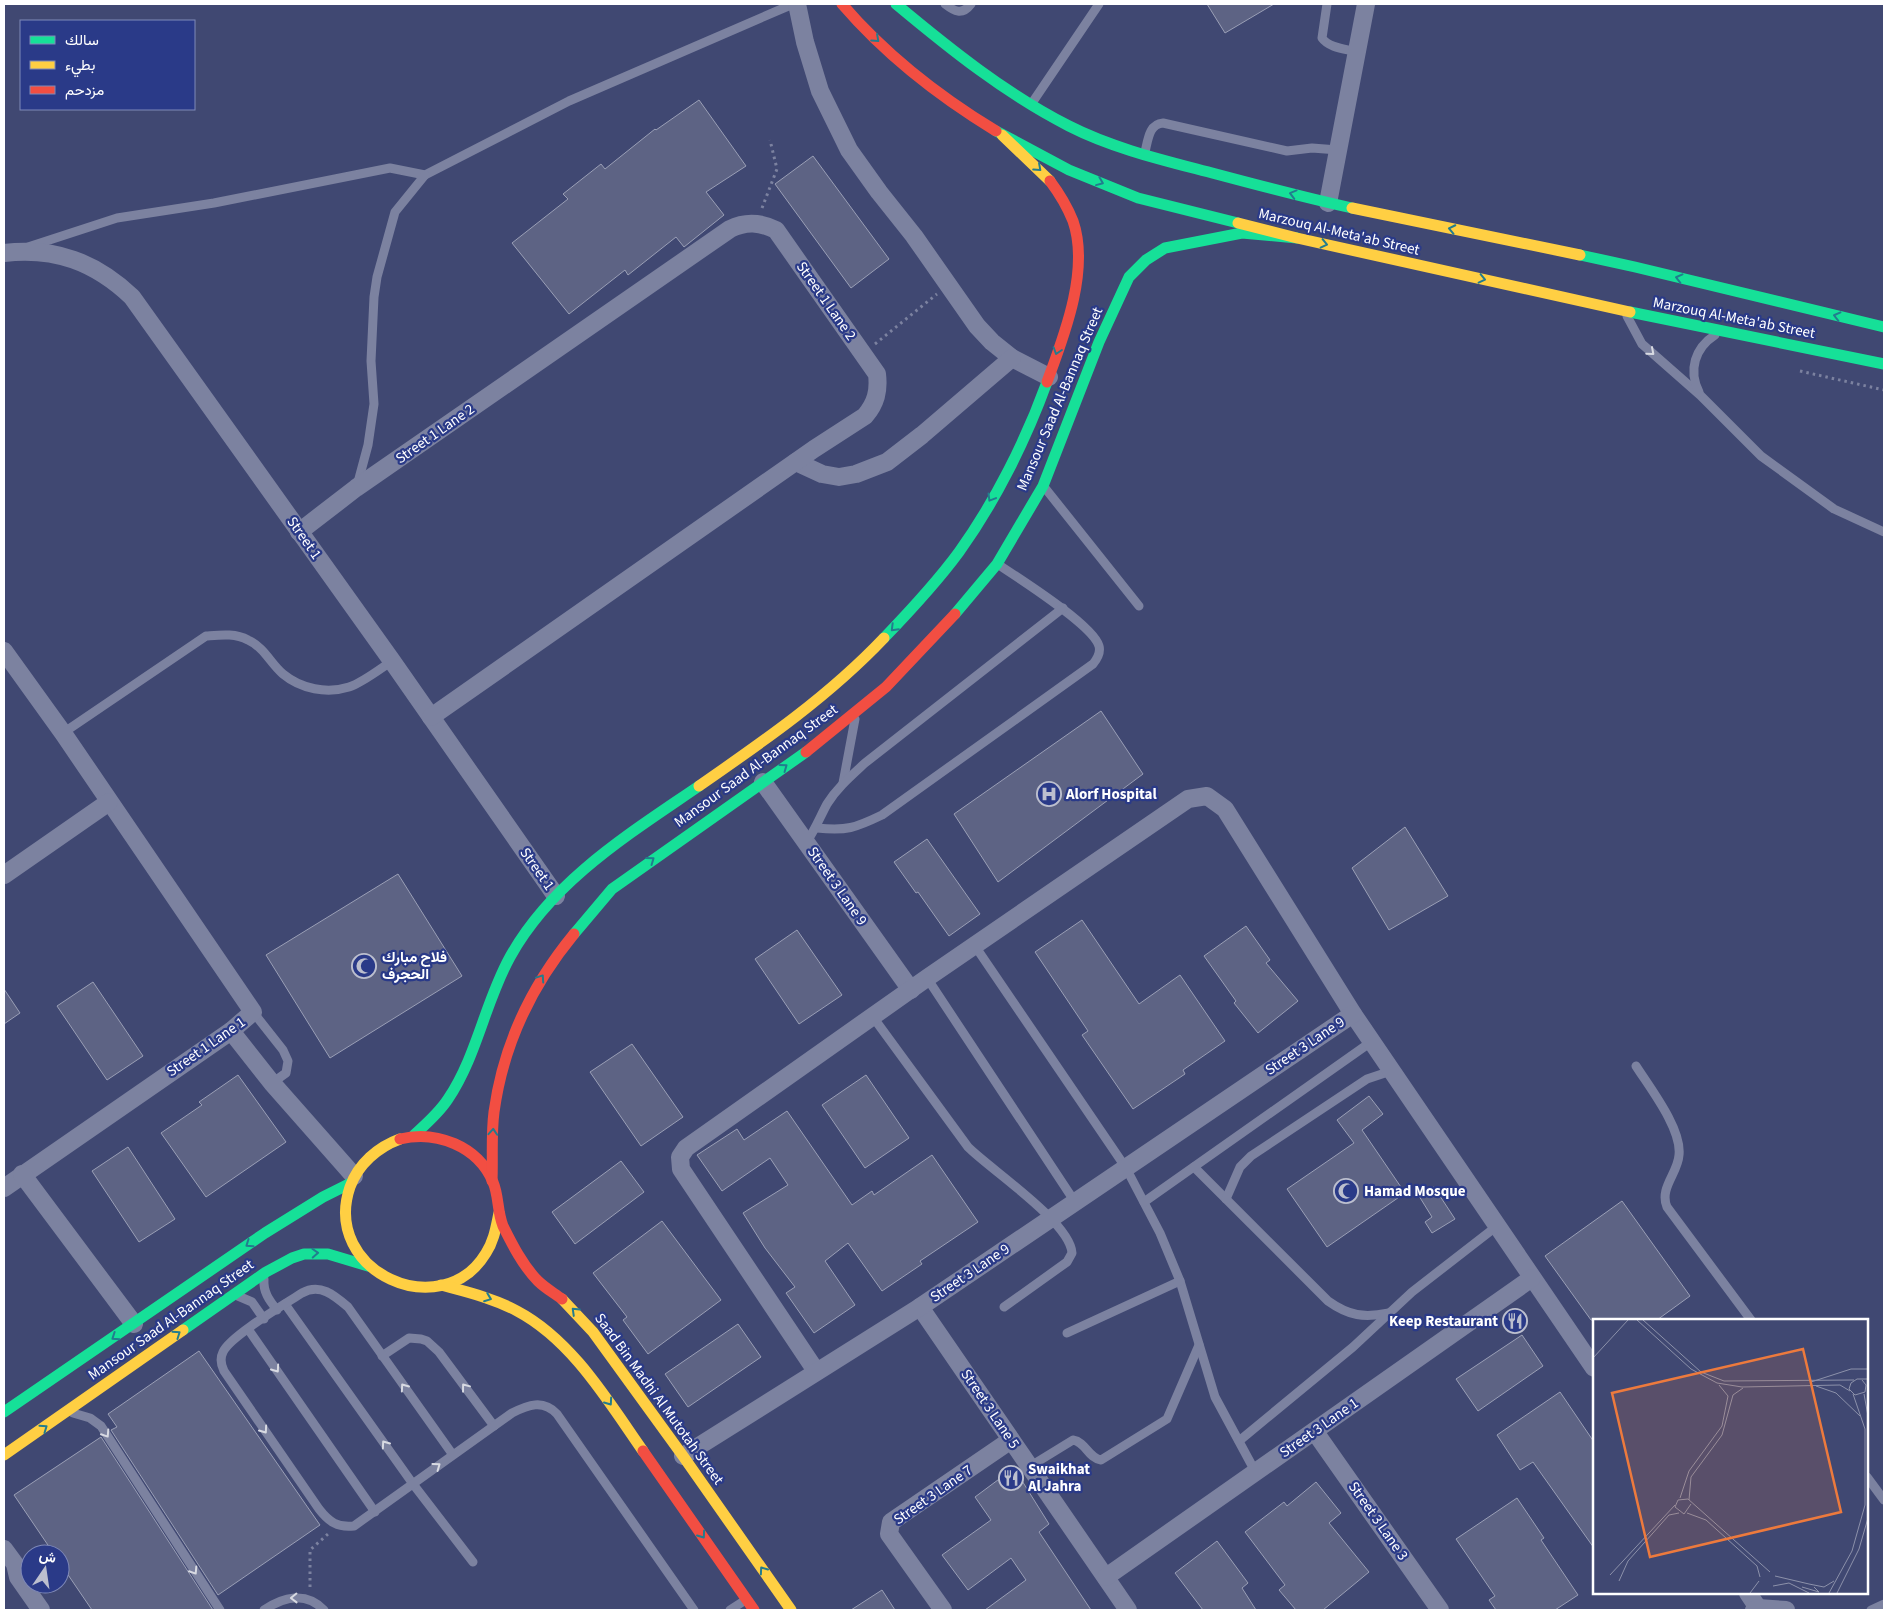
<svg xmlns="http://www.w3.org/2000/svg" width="1888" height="1614" font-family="'Source Sans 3',Vazirmatn,sans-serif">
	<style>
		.building { fill: #5d6384; stroke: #9a9fb6 }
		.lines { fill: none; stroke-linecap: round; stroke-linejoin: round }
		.path { stroke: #7c82a0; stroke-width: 3; stroke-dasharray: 2.5 4; stroke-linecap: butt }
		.lane { stroke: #7c82a0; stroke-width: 9 }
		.street { stroke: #7c82a0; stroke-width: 18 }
		.fast { stroke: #16e098; stroke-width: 11 }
		.slow { stroke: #ffcf43; stroke-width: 11 }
		.jam { stroke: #f24e42; stroke-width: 11 }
		.oneway { stroke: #227c8e }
		.oneway2 { stroke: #d8dae2 }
		.labels { text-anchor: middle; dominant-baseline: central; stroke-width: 4.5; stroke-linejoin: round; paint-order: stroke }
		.street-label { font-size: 15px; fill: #fff; stroke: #2a3a88 }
		.poi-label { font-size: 15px; font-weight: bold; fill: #fff; stroke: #2a3a88; text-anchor: start }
		.inset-road { fill: none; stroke: #8c91aa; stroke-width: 1 }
		.view { fill: #ed7a3d; fill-opacity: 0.15; stroke: #ed7a3d; stroke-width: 2.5 }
		.inset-edge { fill: none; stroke: #fff; stroke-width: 2.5 }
	</style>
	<rect width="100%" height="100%" fill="#404872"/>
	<g class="building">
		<path d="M1207 4H1274L1225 33Z"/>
		<path d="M699 100 746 166 706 192 724 215 684 247 676 237 628 275 625 270 569 314 512 243 568 199 563 194 601 164 605 169 655 129 656 130Z"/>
		<path d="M813 156 889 259 851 288 775 184Z"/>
		<path d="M1101 711 1143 774 998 882 954 814Z"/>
		<path d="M1405 827 1448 896 1389 930 1352 868Z"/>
		<path d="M927 839 980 914 949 936 918 892 916 893 894 862Z"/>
		<path d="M398 874 462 976 330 1058 266 955Z"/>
		<path d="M1082 920 1139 1004 1180 975 1225 1041 1183 1070 1185 1074 1133 1109 1082 1035 1088 1031 1035 952Z"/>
		<path d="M1246 926 1270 960 1266 963 1298 1001 1258 1033 1234 1003 1236 1001 1204 956Z"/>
		<path d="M797 930 842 995 799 1024 755 959Z"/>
		<path d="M93 982 143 1056 107 1080 57 1006Z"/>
		<path d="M4 989 20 1013 4 1024Z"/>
		<path d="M632 1044 683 1117 641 1146 590 1072Z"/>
		<path d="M238 1075 286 1142 206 1197 161 1133 202 1105 199 1102Z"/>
		<path d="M866 1075 909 1138 865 1168 822 1105Z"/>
		<path d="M1369 1096 1383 1114 1362 1130 1405 1193 1327 1247 1287 1189 1354 1143 1337 1120Z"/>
		<path d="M787 1111 852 1205 872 1191 874 1195 932 1155 978 1222 920 1261 922 1264 882 1291 848 1243 825 1261 855 1305 814 1333 786 1293 795 1287 765 1248 743 1213 788 1185 770 1158 722 1191 697 1155 737 1129 744 1140Z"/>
		<path d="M128 1147 175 1219 139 1242 92 1171Z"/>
		<path d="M621 1161 644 1192 575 1244 552 1212Z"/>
		<path d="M1434 1187 1455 1219 1432 1233 1425 1222 1432 1217 1419 1196Z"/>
		<path d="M1622 1201 1690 1296 1657 1320H1591L1545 1256Z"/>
		<path d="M662 1221 721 1300 648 1354 623 1320 627 1317 593 1273Z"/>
		<path d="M738 1324 761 1357 688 1407 665 1374Z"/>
		<path d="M1522 1335 1543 1366 1478 1411 1456 1379Z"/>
		<path d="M199 1351 320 1525 218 1595 111 1430 117 1427 108 1414Z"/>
		<path d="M1560 1392 1594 1442V1548L1533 1462 1520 1470 1497 1435Z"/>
		<path d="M101 1437 213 1610H92L60 1563V1554H54L14 1495Z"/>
		<path d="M1014 1468 1049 1524 1039 1532 1091 1610H985L1026 1580 1011 1558 968 1590 942 1555 991 1520 975 1497Z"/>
		<path d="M1316 1482 1341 1513 1329 1523 1369 1572 1323 1610H1296L1279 1590 1285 1585 1245 1532 1284 1502 1287 1506Z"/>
		<path d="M1517 1498 1544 1538 1541 1540 1578 1595 1555 1610H1496L1489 1600 1495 1596 1456 1539Z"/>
		<path d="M1217 1541 1248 1583 1242 1588 1256 1610H1203L1175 1573Z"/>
		<path d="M882 1590 895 1610H851Z"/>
	</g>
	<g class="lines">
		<g class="path">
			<path d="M762 208 777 169 770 140"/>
			<path d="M875 344 937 294"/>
			<path d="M1800 371 1884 390"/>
			<path d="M310 1587V1550L328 1534"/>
		</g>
		<g class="lane">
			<path d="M945 4C954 11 962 16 971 4"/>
			<path d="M1327 4 1322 38C1329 48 1346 49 1357 52"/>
			<path d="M1032 103 1099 4"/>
			<path d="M1145 152C1148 140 1149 124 1163 123L1287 151 1312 148 1338 150"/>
			<path d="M28 247 117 218 214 203 390 168 425 175 569 101 793 4"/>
			<path d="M1627 316 1642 344 1700 395 1761 456 1834 509 1884 532"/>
			<path d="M1699 392C1688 370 1695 348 1715 335"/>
			<path d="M357 486 368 445 374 404 371 361 374 297 377 277 395 212 425 175"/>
			<path d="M1045 488 1139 606"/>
			<path d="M63 733 206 636C220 635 235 633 248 640 265 648 270 663 283 674 301 689 327 694 349 687 362 683 380 669 392 661"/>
			<path d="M843 783 855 719"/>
			<path d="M817 828C847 831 855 828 882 815L1093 664C1097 659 1101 653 1099 646 1093 625 1020 579 999 565"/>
			<path d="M806 843C815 830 820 817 827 804 837 788 851 776 865 763L1063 608"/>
			<path d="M975 946 1126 1168 1160 1233 1180 1281 1215 1397 1256 1473"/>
			<path d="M927 978 1075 1202"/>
			<path d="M253 1012 283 1050 288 1061 286 1073 272 1083"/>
			<path d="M873 1017 968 1147C991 1170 1070 1222 1072 1253L1067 1262 1004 1307"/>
			<path d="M1636 1066C1650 1088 1682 1129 1679 1155 1678 1173 1659 1188 1667 1207L1751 1320"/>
			<path d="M1194 1167 1328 1301C1349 1316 1364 1318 1389 1313"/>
			<path d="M1226 1199 1240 1167 1251 1156 1367 1079 1391 1071"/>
			<path d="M1144 1202 1371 1042"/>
			<path d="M264 1279C263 1292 269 1300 277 1310"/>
			<path d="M238 1296 252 1302 264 1319"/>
			<path d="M285 1304 413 1484 473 1562"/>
			<path d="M248 1329 375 1512"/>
			<path d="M1067 1333 1180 1281"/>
			<path d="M382 1356 409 1338 421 1339 427 1341 439 1352 494 1426"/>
			<path d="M73 1413 90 1418 101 1426 220 1610"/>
			<path d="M1239 1441 1353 1347 1412 1292 1497 1226"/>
			<path d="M453 1455 348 1307C334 1295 320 1283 302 1293 285 1304 230 1336 223 1352 220 1358 221 1365 224 1371L319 1509C329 1522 338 1528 354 1526L512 1413C528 1405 543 1399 557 1414L694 1610"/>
			<path d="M1029 1467 1073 1440C1086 1442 1088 1458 1101 1460L1167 1419 1199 1345"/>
			<path d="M1867 1477 1884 1500"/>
			<path d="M264 1610C283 1597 306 1591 324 1610"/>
			<path d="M730 1610 744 1601"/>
			<path d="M1871 1610 1884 1604"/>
		</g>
		<g class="street">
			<path d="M797 4 805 42 820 91 849 150 879 192 914 236 977 326 992 342 1012 358 1049 377"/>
			<path d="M1328 203 1366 4"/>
			<path d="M4 253C55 247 95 262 132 297L392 661 556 896"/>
			<path d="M796 462 822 474 839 477 856 474 887 462 922 435 1012 358"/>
			<path d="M299 532 356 488 730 229C746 221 760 222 776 230L877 374C879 391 876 403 865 416L814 449 431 717"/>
			<path d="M4 651 63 733 253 1012 231 1031 4 1188"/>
			<path d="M763 782 911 990"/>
			<path d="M4 875 109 802"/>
			<path d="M231 1031 272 1083 354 1176"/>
			<path d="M22 1174 134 1324"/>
			<path d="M920 1307 1128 1610"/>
			<path d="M816 1371 681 1169 680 1157 686 1148 927 978 1188 799 1207 796 1225 809 1353 1014 1594 1368"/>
			<path d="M1315 1432 1440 1610"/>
			<path d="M683 1456 920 1307 1353 1014"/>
			<path d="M4 1549 15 1564 18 1577 41 1610"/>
			<path d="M1106 1577 1532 1278"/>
			<path d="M1748 1593 1758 1608"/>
			<path d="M943 1610 889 1534 891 1522 1011 1440"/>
			<path d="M1754 1610 1758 1608 1786 1610"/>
		</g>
		<g class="fast">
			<path d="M896 4C950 49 1006 94 1069 126 1114 149 1167 161 1216 174 1261 186 1306 198 1352 208"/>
			<path d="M996 131 1069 170 1138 198 1238 223"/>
			<path d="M1580 255 1635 267 1884 327"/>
			<path d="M1630 312 1884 364"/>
			<path d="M955 614 997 564 1043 486 1099 342 1129 277 1146 260 1165 248 1242 233 1297 238"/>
			<path d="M884 638C910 611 937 582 959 552 995 502 1026 440 1047 382"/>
			<path d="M574 934 612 889 806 752"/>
			<path d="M414 1135C426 1124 439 1113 448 1099 477 1056 485 1002 510 957 552 881 629 834 699 786"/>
			<path d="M183 1330 266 1272 292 1258 304 1254H328L368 1266"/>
			<path d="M4 1412 265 1233 323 1197 351 1183"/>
		</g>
		<g class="slow">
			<path d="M1002 135 1050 181"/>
			<path d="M1352 208 1580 255"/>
			<path d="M1238 223 1297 238 1630 312"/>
			<path d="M699 786C764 741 829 696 884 638"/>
			<path d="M400 1139C378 1147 358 1164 350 1187 321 1272 442 1326 486 1253 494 1241 496 1227 499 1213"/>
			<path d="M441 1285C467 1292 493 1298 517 1311 572 1340 608 1401 643 1451"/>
			<path d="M562 1299 593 1332 683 1456 791 1610"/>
			<path d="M4 1455 183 1330"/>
		</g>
		<g class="jam">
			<path d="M842 4C885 54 940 97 996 131"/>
			<path d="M1047 382C1064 336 1090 270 1073 221 1067 206 1059 193 1050 181"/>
			<path d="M806 752 886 687 955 614"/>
			<path d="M400 1139C436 1130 478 1146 493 1182 499 1196 497 1211 503 1226 512 1244 523 1266 538 1281 545 1288 554 1293 562 1299"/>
			<path d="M492 1181C493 1158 491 1135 494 1112 503 1046 532 985 574 934"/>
			<path d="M643 1451 754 1610"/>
		</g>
	</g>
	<defs><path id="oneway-chevron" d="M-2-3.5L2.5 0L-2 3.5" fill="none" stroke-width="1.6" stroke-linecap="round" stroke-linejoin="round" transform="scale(1.25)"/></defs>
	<g class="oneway">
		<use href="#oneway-chevron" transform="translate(876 39) rotate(42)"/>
		<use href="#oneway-chevron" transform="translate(1038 168) rotate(42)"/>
		<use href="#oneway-chevron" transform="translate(1100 182) rotate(22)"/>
		<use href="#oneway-chevron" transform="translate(1293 194) rotate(-165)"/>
		<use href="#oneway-chevron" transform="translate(1452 229) rotate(-168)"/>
		<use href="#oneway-chevron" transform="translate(1324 244) rotate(13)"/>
		<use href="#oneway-chevron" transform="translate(1679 278) rotate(-166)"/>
		<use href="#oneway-chevron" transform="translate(1482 279) rotate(13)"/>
		<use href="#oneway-chevron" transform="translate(1837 316) rotate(-166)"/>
		<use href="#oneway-chevron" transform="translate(1057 351) rotate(108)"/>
		<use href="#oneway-chevron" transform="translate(991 498) rotate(121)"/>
		<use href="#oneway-chevron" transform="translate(894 628) rotate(135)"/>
		<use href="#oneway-chevron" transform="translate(784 767) rotate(-36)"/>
		<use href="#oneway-chevron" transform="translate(651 860) rotate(-36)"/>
		<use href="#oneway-chevron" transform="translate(541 978) rotate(-56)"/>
		<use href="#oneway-chevron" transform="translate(493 1132) rotate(-86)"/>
		<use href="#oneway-chevron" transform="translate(249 1244) rotate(145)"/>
		<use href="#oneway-chevron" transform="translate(315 1253) rotate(-3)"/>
		<use href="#oneway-chevron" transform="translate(488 1298) rotate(21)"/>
		<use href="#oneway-chevron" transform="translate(575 1311) rotate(-136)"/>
		<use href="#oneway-chevron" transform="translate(177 1334) rotate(-35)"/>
		<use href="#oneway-chevron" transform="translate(115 1337) rotate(146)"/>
		<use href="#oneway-chevron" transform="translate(609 1402) rotate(55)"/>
		<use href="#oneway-chevron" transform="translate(44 1428) rotate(-35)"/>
		<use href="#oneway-chevron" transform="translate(702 1535) rotate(55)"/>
		<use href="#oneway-chevron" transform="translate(763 1570) rotate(-125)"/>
	</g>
	<g class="oneway2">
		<use href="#oneway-chevron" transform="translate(1651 352) rotate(41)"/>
		<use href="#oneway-chevron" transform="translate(276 1369) rotate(55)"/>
		<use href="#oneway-chevron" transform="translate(404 1387) rotate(-125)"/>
		<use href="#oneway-chevron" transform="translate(465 1387) rotate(-127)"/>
		<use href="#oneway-chevron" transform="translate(264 1430) rotate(55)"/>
		<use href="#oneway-chevron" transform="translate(106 1434) rotate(57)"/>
		<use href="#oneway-chevron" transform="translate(385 1444) rotate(-125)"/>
		<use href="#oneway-chevron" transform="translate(437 1466) rotate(-36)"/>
		<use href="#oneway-chevron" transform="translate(194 1571) rotate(57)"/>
		<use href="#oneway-chevron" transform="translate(294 1598) rotate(179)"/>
	</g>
	<defs>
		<symbol id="hospital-ring" viewBox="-11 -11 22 22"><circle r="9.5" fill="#2a3a88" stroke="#bcbfce" stroke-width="1.5"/><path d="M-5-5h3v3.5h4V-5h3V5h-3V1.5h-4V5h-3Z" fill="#bcbfce"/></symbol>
		<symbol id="mosque-ring" viewBox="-11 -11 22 22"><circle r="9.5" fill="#2a3a88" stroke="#bcbfce" stroke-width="1.5"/><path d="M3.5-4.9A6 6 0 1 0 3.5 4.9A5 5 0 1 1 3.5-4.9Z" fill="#bcbfce"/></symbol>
		<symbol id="restaurant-ring" viewBox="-11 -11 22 22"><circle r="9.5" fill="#2a3a88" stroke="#bcbfce" stroke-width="1.5"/><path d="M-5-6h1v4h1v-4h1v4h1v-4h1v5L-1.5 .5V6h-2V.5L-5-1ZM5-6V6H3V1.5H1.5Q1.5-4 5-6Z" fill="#bcbfce"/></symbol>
	</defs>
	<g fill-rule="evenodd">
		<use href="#hospital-ring" x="1035" y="780" width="28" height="28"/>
		<use href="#mosque-ring" x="350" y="952" width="28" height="28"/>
		<use href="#mosque-ring" x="1332" y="1177" width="28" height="28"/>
		<use href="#restaurant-ring" x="1501" y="1307" width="28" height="28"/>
		<use href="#restaurant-ring" x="997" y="1464" width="28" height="28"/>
	</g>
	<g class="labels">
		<g class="street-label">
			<text transform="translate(1339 232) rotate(13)">Marzouq Al-Meta'ab Street</text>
			<text transform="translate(826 301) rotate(55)">Street 1 Lane 2</text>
			<text transform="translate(1734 318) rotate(11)">Marzouq Al-Meta'ab Street</text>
			<text transform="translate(1060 399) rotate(-67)">Mansour Saad Al-Bannaq Street</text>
			<text transform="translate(435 434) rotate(-35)">Street 1 Lane 2</text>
			<text transform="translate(304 538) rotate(55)">Street 1</text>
			<text transform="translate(756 766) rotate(-36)">Mansour Saad Al-Bannaq Street</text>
			<text transform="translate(537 869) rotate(55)">Street 1</text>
			<text transform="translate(837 886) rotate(55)">Street 3 Lane 9</text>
			<text transform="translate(1305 1046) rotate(-34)">Street 3 Lane 9</text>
			<text transform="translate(206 1047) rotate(-35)">Street 1 Lane 1</text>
			<text transform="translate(970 1273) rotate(-34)">Street 3 Lane 9</text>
			<text transform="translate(171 1320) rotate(-35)">Mansour Saad Al-Bannaq Street</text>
			<text transform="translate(659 1399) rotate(54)">Saad Bin Madhi Al Mutotah Street</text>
			<text transform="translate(990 1409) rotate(56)">Street 3 Lane 5</text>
			<text transform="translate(1319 1428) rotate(-35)">Street 3 Lane 1</text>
			<text transform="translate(933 1495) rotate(-35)">Street 3 Lane 7</text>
			<text transform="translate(1378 1521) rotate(55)">Street 3 Lane 3</text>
		</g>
		<g class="poi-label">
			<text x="1066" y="794">Alorf Hospital</text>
			<text x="382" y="957">فلاح مبارك<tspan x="382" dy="17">الحجرف</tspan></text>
			<text x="1364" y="1191">Hamad Mosque</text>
			<text x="1498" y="1321" text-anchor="end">Keep Restaurant</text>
			<text x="1028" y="1469">Swaikhat<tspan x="1028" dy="17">Al Jahra</tspan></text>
		</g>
	</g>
	<g transform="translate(1593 1319)">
		<rect width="275" height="275" fill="#404872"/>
		<path class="inset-road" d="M44 1 98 50 124 64 149 68 247 66 257 72M50 1 108 53 131 62 261 61M0 39 35 1M269 61 273 66 272 73 262 76 256 70 258 64 264 60H275M218 63 258 50H275M223 67 243 74 267 97M271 75 275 97M87 179 96 152 129 107 135 77 126 66M96 181 98 158 129 116 140 76 150 69M98 185 91 195 82 188 85 181 95 180 177 253M94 194 113 201 164 247 167 258M17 256 82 186M182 257 216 265M26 262 35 242 76 196 86 194M196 264 216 274M216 265 231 268 241 262M180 267 196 264M209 268 226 273 221 268M157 274 166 262M236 274 259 232 272 186V110L260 75M244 274 266 230 275 199"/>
		<path class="view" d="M210 30 248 193 57 238 19 74Z"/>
		<rect width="275" height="275" class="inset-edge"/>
	</g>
	<rect width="1888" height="1614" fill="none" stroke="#ffffff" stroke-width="10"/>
	<rect x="20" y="20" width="175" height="90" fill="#2a3a88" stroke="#7f89b8"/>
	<rect x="30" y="36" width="25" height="8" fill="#16e098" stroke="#7f89b8"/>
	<text x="65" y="45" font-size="15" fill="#ffffff">سالك</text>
	<rect x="30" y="61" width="25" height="8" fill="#ffcf43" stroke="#7f89b8"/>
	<text x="65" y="70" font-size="15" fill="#ffffff">بطيء</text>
	<rect x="30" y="86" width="25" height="8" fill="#f24e42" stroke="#7f89b8"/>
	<text x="65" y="95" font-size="15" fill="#ffffff">مزدحم</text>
	<g transform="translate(45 1569) rotate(13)"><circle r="24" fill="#2a3a88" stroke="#7f89b8"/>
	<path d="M0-4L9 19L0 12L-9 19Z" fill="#bcbfce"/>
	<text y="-8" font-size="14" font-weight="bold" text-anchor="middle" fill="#ffffff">ش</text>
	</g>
</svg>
